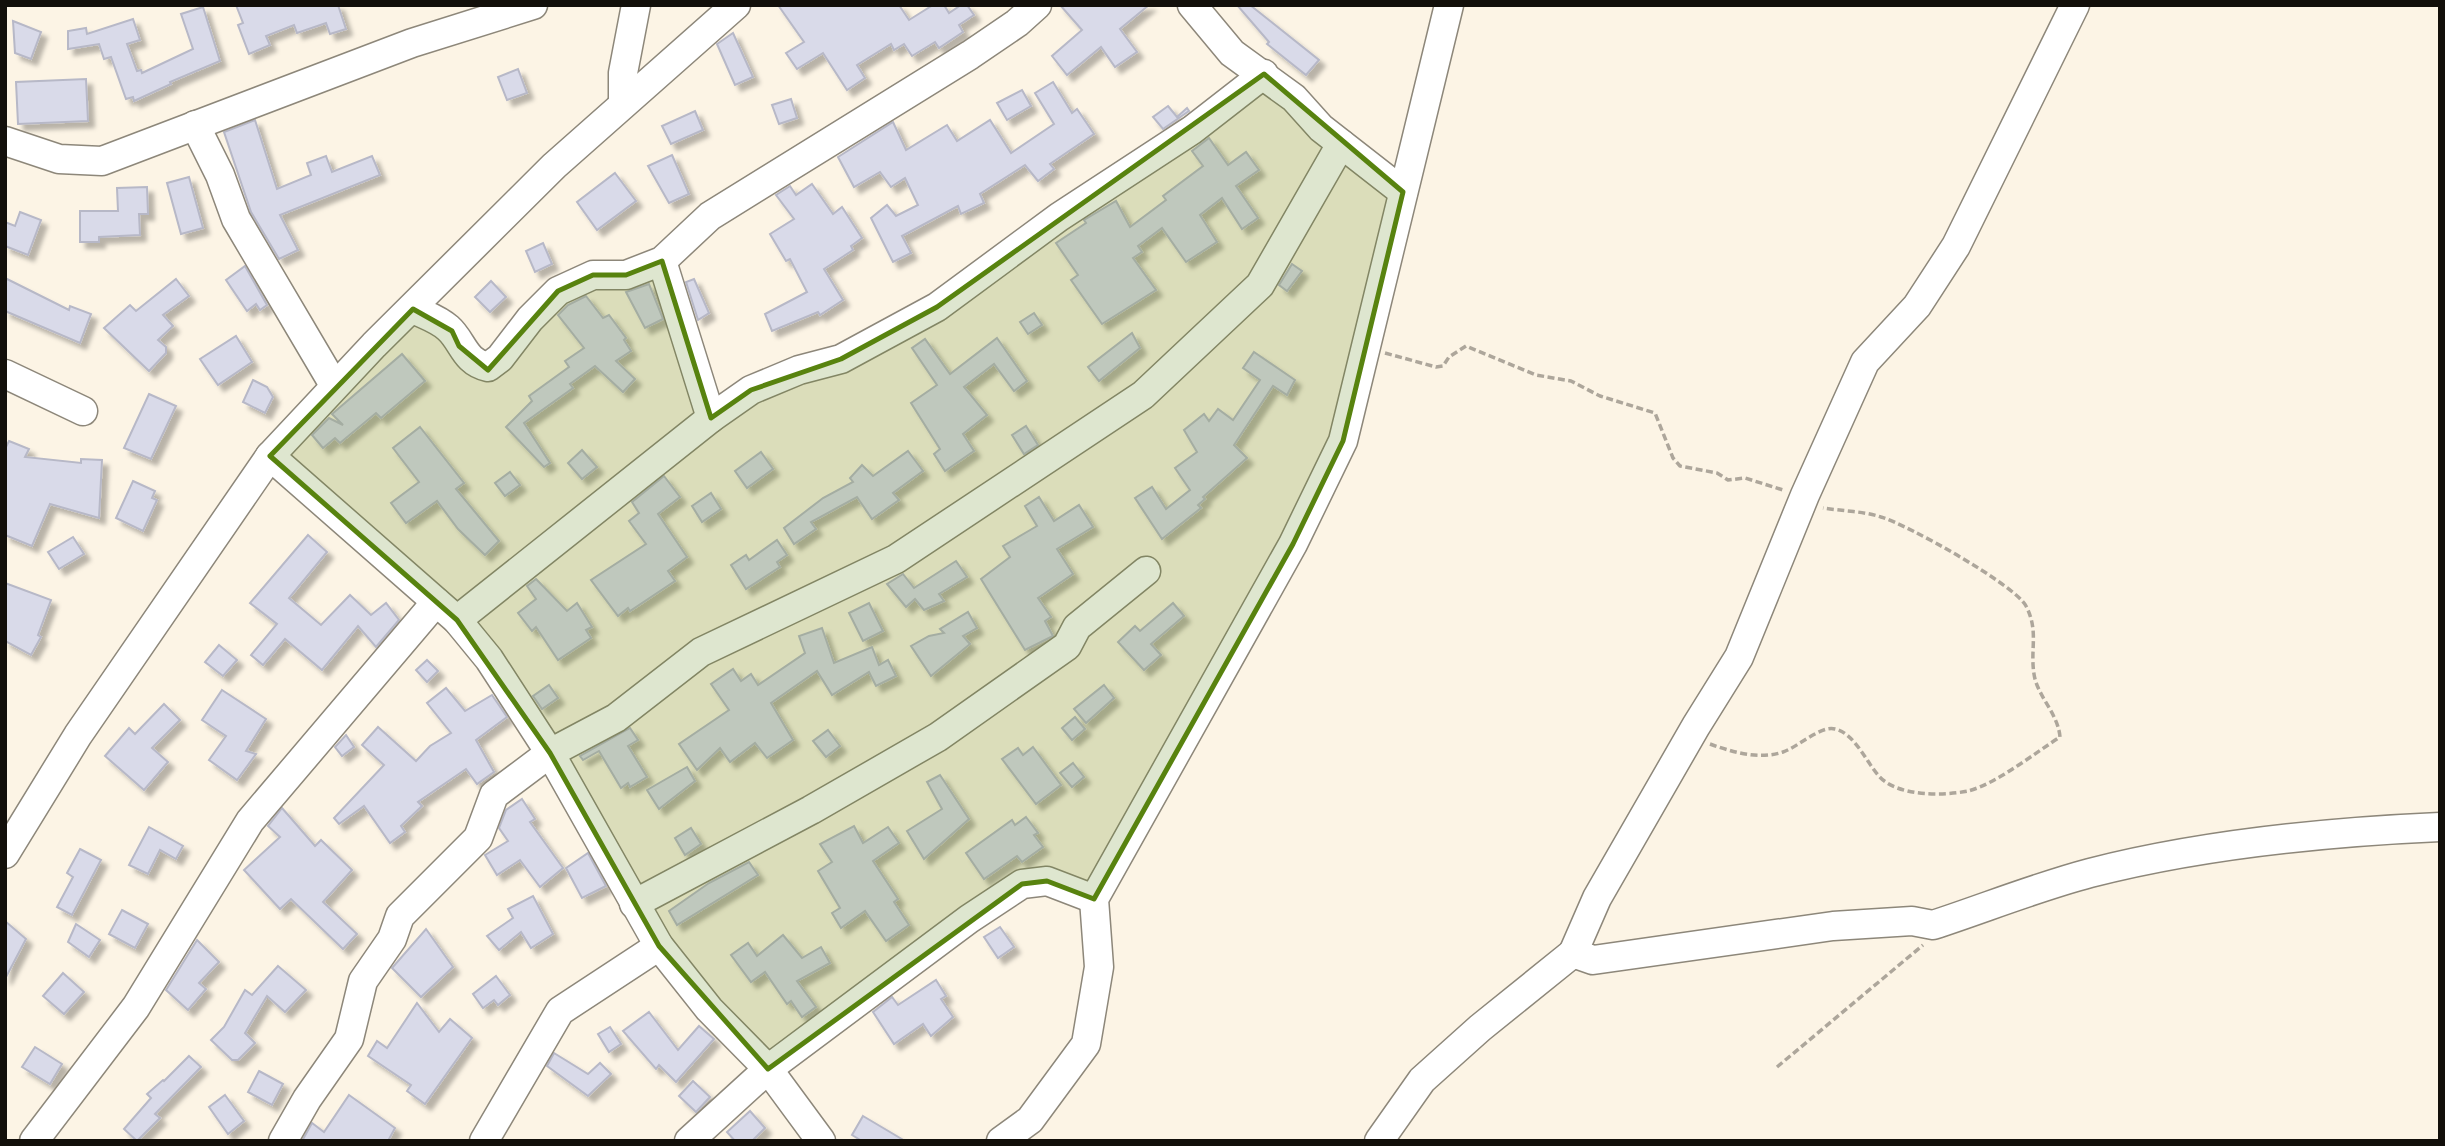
<svg xmlns="http://www.w3.org/2000/svg" width="2445" height="1146" font-family="Rubik,sans-serif">
	<style>
		.building { fill: #d9dae9; stroke: #b7b8c7; stroke-width: 2; filter: url(#shadow) }
		.lines { fill: none; stroke-linecap: round; stroke-linejoin: round }
		.minor-casing { stroke: #8d877a; stroke-width: 31 }
		.path { stroke: #ada69b; stroke-width: 3.5; stroke-dasharray: 7 3.5; stroke-linecap: butt }
		.minor { stroke: #fff; stroke-width: 28 }
		.marked { fill: #58830f; fill-opacity: 0.2; stroke: #58830f; stroke-width: 5; stroke-linejoin: round }
	</style>
	<defs>
		<filter id="shadow"><feDropShadow dx="6" dy="6" stdDeviation="2" flood-color="#0004"/></filter>
	</defs>
	<rect width="100%" height="100%" fill="#fcf4e5"/>
	<g class="building">
		<path d="M236 5H338L346 29 330 34 326 23 297 33 294 25 266 36 270 45 249 54 238 25 243 23Z"/>
		<path d="M778 5H899L909 20 933 5H944L949 13 961 5H967L974 15 959 25 963 32 939 48 935 42 912 56 904 44 894 50 891 44 857 65 865 78 847 90 823 53 797 69 786 53 804 42Z"/>
		<path d="M1060 5H1149L1120 29 1137 52 1115 67 1101 47 1067 75 1052 56 1082 30Z"/>
		<path d="M1237 5H1250L1319 60 1306 75 1267 44 1269 42Z"/>
		<path d="M203 7 220 61 170 82 171 84 134 101 133 97 126 99 111 57 104 59 99 44 68 49V31L86 28 87 34 133 19 140 40 127 44 137 71 141 70 142 73 193 49 181 14Z"/>
		<path d="M13 21 41 32 31 59 15 53Z"/>
		<path d="M733 33 753 77 735 85 717 44Z"/>
		<path d="M518 69 527 93 507 100 498 77Z"/>
		<path d="M86 79 88 121 18 124 16 82Z"/>
		<path d="M1053 82 1072 113 1077 109 1094 134 1050 164 1054 169 1038 181 1025 165 980 194 984 203 961 214 958 206 902 236 911 253 893 262 871 218 887 205 896 216 918 205 905 178 891 187 880 172 854 187 838 157 893 122 906 150 947 125 957 141 990 120 1011 153 1054 124 1035 93Z"/>
		<path d="M1022 90 1031 106 1007 120 997 103Z"/>
		<path d="M791 99 797 118 779 124 772 105Z"/>
		<path d="M1168 106 1177 117 1187 108 1189 111 1163 129 1153 117Z"/>
		<path d="M695 111 703 130 671 144 662 126Z"/>
		<path d="M255 120 277 189 311 175 307 163 326 156 332 172 372 156 380 175 280 215 298 250 279 259 251 212 224 132Z"/>
		<path d="M1209 138 1228 165 1246 152 1259 170 1236 186 1258 218 1242 229 1222 198 1200 215 1217 242 1186 262 1162 228 1138 246 1142 252 1133 258 1156 290 1102 324 1071 280 1078 275 1056 243 1086 223 1084 220 1116 201 1130 227 1166 200 1163 196 1203 166 1192 151Z"/>
		<path d="M672 155 689 194 669 203 648 166Z"/>
		<path d="M615 173 636 201 597 230 577 202Z"/>
		<path d="M189 177 203 228 181 234 167 183Z"/>
		<path d="M812 184 833 214 842 207 862 238 851 246 853 250 824 269 843 300 820 315 818 312 772 331 765 314 807 292 790 259 786 261 770 234 794 219 776 195 790 186 796 195Z"/>
		<path d="M147 187 148 214H139L140 235 99 237V242H80V211H118L117 188Z"/>
		<path d="M20 212 41 220 28 255 5 246V222L15 226Z"/>
		<path d="M543 243 552 264 535 272 526 251Z"/>
		<path d="M1292 264 1302 271 1287 291 1279 285Z"/>
		<path d="M245 266 267 305 260 310 256 304 247 311 226 280Z"/>
		<path d="M5 278 69 310 70 306 91 314 80 343 5 311Z"/>
		<path d="M176 279 189 296 163 315 173 326 158 340 166 347V353L149 371 104 328 130 305 136 311Z"/>
		<path d="M694 279 709 313 698 320 686 282Z"/>
		<path d="M491 281 506 297 490 312 475 297Z"/>
		<path d="M649 284 663 319 645 328 626 292Z"/>
		<path d="M586 296 603 318 609 315 626 338 624 340 631 351 616 361 635 379 623 392 595 366 570 384 573 388 524 423 550 463 544 467 506 427 532 401 529 396 569 367 565 361 584 348 558 315 568 305Z"/>
		<path d="M1034 313 1042 325 1028 334 1020 322Z"/>
		<path d="M1132 333 1140 348 1099 381 1088 367Z"/>
		<path d="M236 336 252 362 218 385 200 359Z"/>
		<path d="M997 338 1027 381 1014 391 994 364 964 387 987 415 963 434 974 451 945 471 934 454 940 449 911 403 937 385 912 348 925 339 950 374Z"/>
		<path d="M1254 352 1295 380 1287 395 1273 386 1234 445 1247 458 1203 497 1205 499 1198 505 1201 508 1162 539 1135 498 1152 487 1166 509 1190 490 1175 468 1197 452 1184 430 1204 414 1209 421 1218 409 1233 420 1260 380 1243 368Z"/>
		<path d="M402 354 425 381 381 418 376 413 340 443 335 438 323 448 312 435 329 418 343 425 332 414Z"/>
		<path d="M253 380 267 387 273 397 265 413 243 402Z"/>
		<path d="M149 394 176 406 151 459 124 448Z"/>
		<path d="M1026 426 1038 445 1024 454 1012 435Z"/>
		<path d="M420 427 464 483 456 489 499 541 485 555 458 529 437 501 406 523 391 503 419 482 393 448Z"/>
		<path d="M9 441 29 449 25 457 81 463V459L102 460 99 518 50 504 32 546 5 535V449Z"/>
		<path d="M582 450 597 467 582 479 568 463Z"/>
		<path d="M908 451 923 471 893 493 899 500 872 519 857 497 811 522 816 529 794 544 784 528 823 498 853 482 850 478 862 465 873 476Z"/>
		<path d="M761 452 773 469 747 488 735 471Z"/>
		<path d="M510 472 520 485 505 496 495 483Z"/>
		<path d="M664 476 680 497 658 514 687 557 668 571 675 581 630 611 628 608 618 616 591 580 646 544 629 521 639 513 632 502Z"/>
		<path d="M133 481 155 491 152 498 157 500 143 531 116 518Z"/>
		<path d="M711 493 721 509 702 522 692 506Z"/>
		<path d="M1039 497 1054 521 1079 505 1093 527 1057 549 1073 574 1038 598 1051 617 1045 621 1053 636 1025 650 981 579 1010 557 1003 546 1037 526 1025 506Z"/>
		<path d="M308 535 327 552 289 598 321 625 350 595 371 615 386 603 399 620 376 647 358 626 322 670 285 639 263 665 251 655 277 624 250 603Z"/>
		<path d="M73 537 84 554 59 569 48 552Z"/>
		<path d="M777 540 787 555 777 562 780 567 746 589 731 565 746 555 749 560Z"/>
		<path d="M956 561 967 577 939 594 944 601 924 610 915 599 906 607 887 584 903 574 914 588Z"/>
		<path d="M536 579 567 611 577 603 592 627 586 630 591 638 558 660 536 627 532 631 518 613 536 599 527 586Z"/>
		<path d="M5 583 51 600 38 635 41 637 31 655 5 641Z"/>
		<path d="M869 603 883 631 863 641 849 613Z"/>
		<path d="M1173 603 1184 616 1151 644 1161 655 1144 670 1118 642 1135 626 1140 631Z"/>
		<path d="M968 612 977 628 963 636 970 644 931 676 911 646 929 636 944 633 940 629Z"/>
		<path d="M822 628 834 663 872 647 879 665 888 660 896 676 876 686 869 672 832 695 817 671 771 703 793 740 767 758 755 743 730 762 720 748 697 770 679 744 729 710 711 684 733 669 741 681 751 674 758 685 805 653 799 636Z"/>
		<path d="M219 645 237 660 223 676 205 662Z"/>
		<path d="M427 660 438 671 427 682 416 670Z"/>
		<path d="M549 685 558 698 542 709 533 696Z"/>
		<path d="M1104 685 1114 698 1086 723 1074 709Z"/>
		<path d="M446 688 465 711 492 695 507 717 476 740 494 772 477 784 466 769 418 802 422 806 401 826 405 832 390 843 364 806 339 824 334 818 384 765 362 745 378 727 416 761 430 746 451 733 427 703Z"/>
		<path d="M222 690 266 719 246 751 256 754 237 780 209 760 226 736 202 720Z"/>
		<path d="M164 704 180 720 152 748 168 762 144 790 105 756 129 728 135 734Z"/>
		<path d="M1075 717 1085 729 1072 740 1062 728Z"/>
		<path d="M630 728 638 740 628 746 647 777 630 787 628 783 621 788 599 751 583 760 580 756Z"/>
		<path d="M828 730 840 746 826 757 813 741Z"/>
		<path d="M346 735 354 747 342 756 335 747Z"/>
		<path d="M1033 747 1061 785 1036 804 1002 759 1018 748 1023 755Z"/>
		<path d="M1073 763 1084 777 1072 787 1060 773Z"/>
		<path d="M687 767 695 781 659 809 647 790Z"/>
		<path d="M940 775 969 819 924 859 907 831 942 809 927 782Z"/>
		<path d="M522 799 535 819 530 822 563 868 540 887 520 860 497 875 485 855 508 841 499 828 506 810Z"/>
		<path d="M282 808 315 846 321 840 352 870 323 902 357 934 343 949 291 899 280 909 244 870 280 837 268 826Z"/>
		<path d="M1026 817 1038 833 1034 835 1043 847 1022 862 1017 856 984 879 966 853 1012 820 1015 825Z"/>
		<path d="M854 826 863 843 888 827 899 843 873 861 898 899 894 902 909 925 886 941 865 911 841 928 832 913 840 908 818 871 832 862 820 844Z"/>
		<path d="M149 827 183 846 176 859 160 850 148 874 129 865Z"/>
		<path d="M691 828 701 844 685 855 675 838Z"/>
		<path d="M80 849 101 860 72 915 57 907 73 877 67 873Z"/>
		<path d="M588 853 606 886 582 898 566 868Z"/>
		<path d="M749 862 758 875 677 925 669 911 709 883Z"/>
		<path d="M533 896 553 934 531 948 521 932 499 950 487 936 513 918 508 909Z"/>
		<path d="M122 910 148 924 135 948 109 934Z"/>
		<path d="M5 921 26 939 5 979Z"/>
		<path d="M76 924 100 940 89 957 68 942Z"/>
		<path d="M1000 927 1014 947 998 958 984 937Z"/>
		<path d="M426 929 453 967 421 997 392 968Z"/>
		<path d="M783 935 802 958 821 947 830 963 797 981 816 1007 802 1017 791 1001 787 1004 765 972 751 982 731 955 748 943 757 956Z"/>
		<path d="M197 940 219 962 199 983 206 989 188 1010 166 990Z"/>
		<path d="M278 966 306 990 285 1012 267 996 245 1033 255 1043 238 1060H232L211 1040 224 1027 245 990 252 995Z"/>
		<path d="M63 973 84 992 64 1014 43 996Z"/>
		<path d="M496 976 510 995 498 1005 494 1000 483 1008 473 994Z"/>
		<path d="M936 980 946 996 941 999 953 1017 931 1036 923 1024 894 1044 873 1012 892 997 898 1005Z"/>
		<path d="M417 1003 439 1032 450 1019 472 1038 425 1104 407 1091 411 1085 368 1056 377 1041 387 1048Z"/>
		<path d="M649 1012 678 1050 699 1026 714 1039 676 1082 659 1065 656 1069 623 1031Z"/>
		<path d="M610 1027 621 1044 609 1052 598 1034Z"/>
		<path d="M35 1047 62 1064 50 1084 22 1067Z"/>
		<path d="M554 1053 588 1074 600 1063 611 1074 588 1096 547 1066Z"/>
		<path d="M189 1056 201 1067 155 1114 160 1118 137 1141 124 1129 151 1098 147 1094 163 1080 164 1081Z"/>
		<path d="M259 1071 283 1084 272 1105 248 1092Z"/>
		<path d="M693 1081 710 1097 696 1112 679 1096Z"/>
		<path d="M225 1095 244 1121 228 1134 209 1107Z"/>
		<path d="M349 1095 395 1128 388 1141H302L312 1123 324 1132Z"/>
		<path d="M750 1111 765 1128 752 1141H735L727 1132Z"/>
		<path d="M863 1116 905 1141H862L852 1135Z"/>
	</g>
	<g class="lines">
		<defs>
			<g id="minor">
				<path d="M1192 5 1232 53 1294 98 1321 128 1403 192"/>
				<path d="M623 103V73L636 5"/>
				<path d="M195 125 220 175 236 219 334 385"/>
				<path d="M5 141 59 159 102 161 412 43 533 5"/>
				<path d="M662 261 711 418"/>
				<path d="M413 309C425 315 438 319 448 328 463 341 464 362 488 367L500 358 530 319 558 291 593 275H626L662 261 710 216 970 55 1017 23 1037 5"/>
				<path d="M5 374 83 411"/>
				<path d="M270 456 457 620 489 659 550 753 659 946 709 1009 768 1069 821 1141"/>
				<path d="M457 620 711 418 751 390 799 370 841 359 937 307 1059 217 1192 130 1264 74"/>
				<path d="M5 854 78 735 270 456 374 345 554 166 736 5"/>
				<path d="M634 904 811 810 938 737 1067 646 1077 627 1146 571"/>
				<path d="M1573 953 1597 898 1696 726 1739 657 1805 495 1865 362 1917 306 1956 246 2075 5"/>
				<path d="M34 1141 136 1007 250 821 436 602"/>
				<path d="M283 1141 307 1099 349 1039 363 981 392 939 400 916 478 838 494 795 550 753 616 718 701 652 896 559 1143 395 1260 285 1341 144"/>
				<path d="M484 1141 560 1011 659 946"/>
				<path d="M689 1141 768 1069 969 919 1022 884 1047 881 1094 899"/>
				<path d="M1001 1141 1030 1120 1086 1044 1099 967 1094 899 1293 544 1343 441 1449 5"/>
				<path d="M1379 1141 1422 1080 1480 1028 1573 953 1593 960 1833 926 1912 921 1933 925C1985 908 2037 887 2090 873 2199 845 2327 832 2440 827"/>
			</g>
		</defs>
		<use href="#minor" class="minor-casing"/>
		<g class="path">
			<path d="M1385 353 1436 367 1443 366 1449 357 1466 346 1536 375 1571 381 1600 396 1655 413 1673 458 1680 466 1717 473 1728 480 1745 478 1783 490"/>
			<path d="M1710 744C1732 752 1759 760 1783 752 1798 747 1821 725 1835 729 1854 733 1866 761 1878 775 1896 797 1943 796 1968 791 1996 784 2035 753 2060 737 2058 713 2037 696 2034 674 2030 649 2039 631 2026 606 2014 584 1906 524 1881 517 1863 511 1841 511 1823 508"/>
			<path d="M1777 1067 1923 945"/>
		</g>
		<use href="#minor" class="minor"/>
	</g>
	<path class="marked" d="M1264 74 1403 192 1343 441 1293 544 1094 899 1047 881 1022 884 768 1069 659 946 550 753 457 620 270 456 413 309 452 331 459 346 488 370 558 291 593 275H626L662 261 711 418 751 390 841 359 937 307Z"/>
	<rect width="2445" height="1146" fill="none" stroke="#120f0a" stroke-width="14"/>
</svg>
